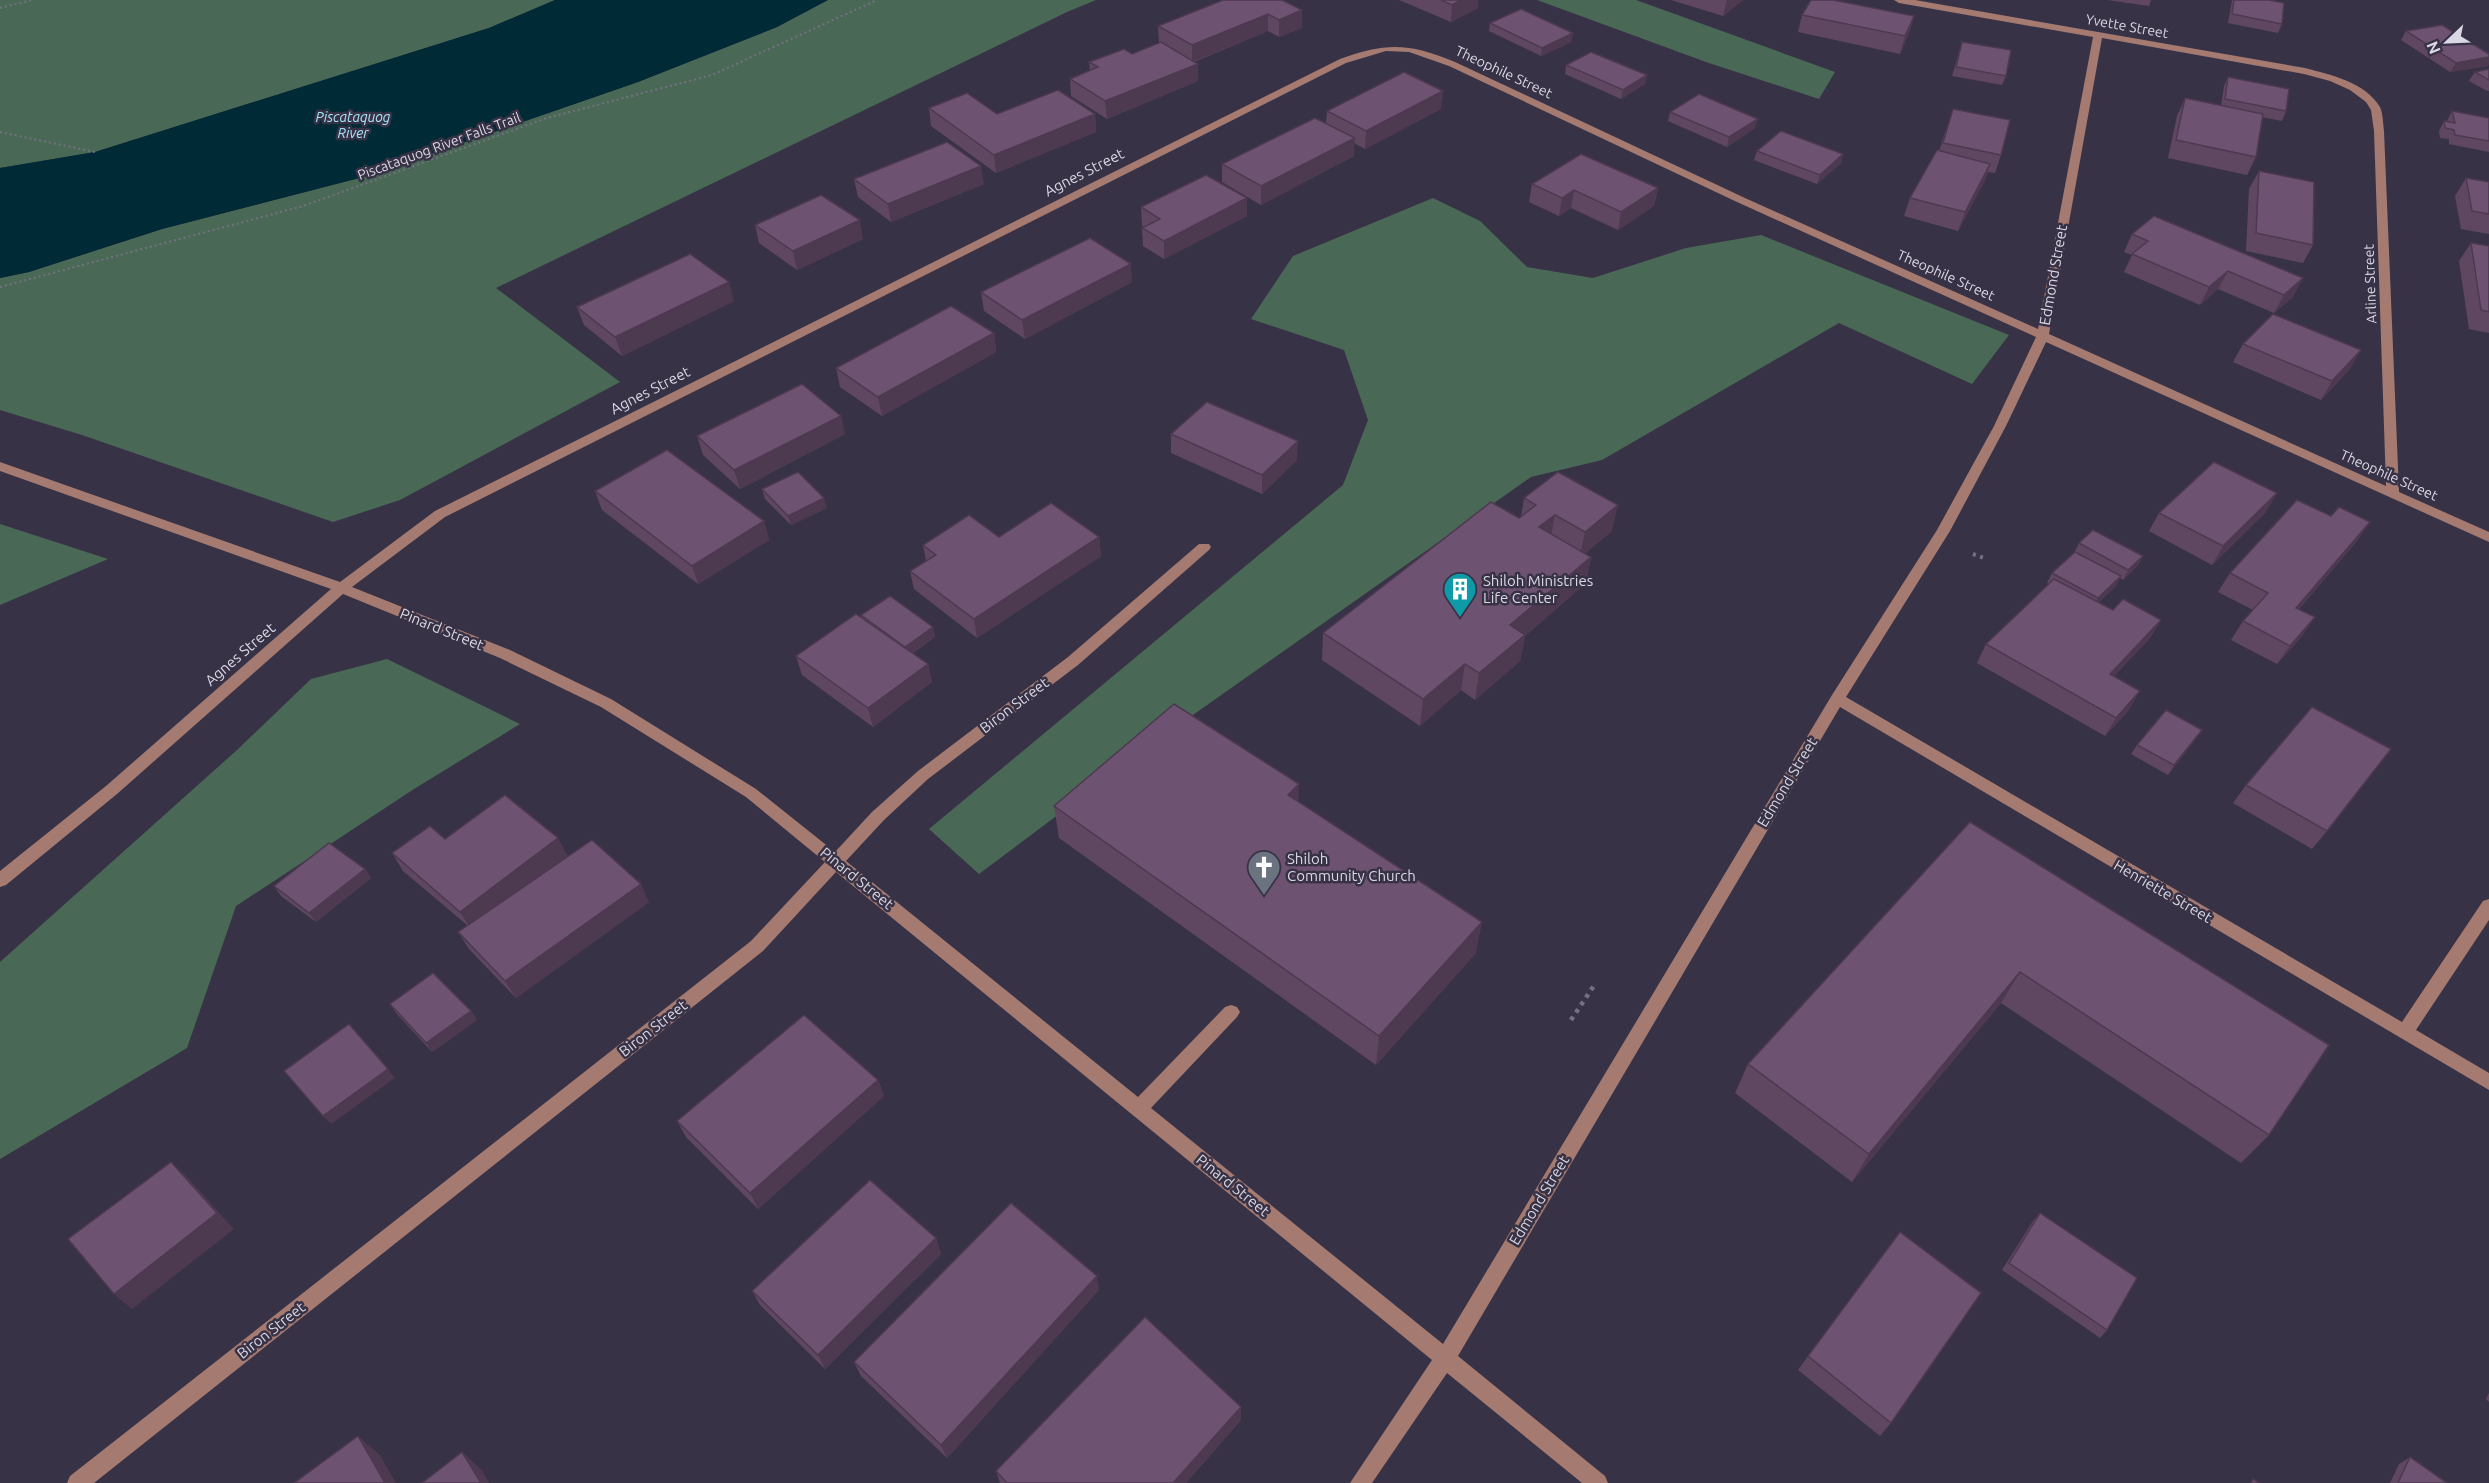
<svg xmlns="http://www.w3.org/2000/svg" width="2489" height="1483" font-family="Ubuntu,sans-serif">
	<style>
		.green { fill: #496956 }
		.water { fill: #002a35 }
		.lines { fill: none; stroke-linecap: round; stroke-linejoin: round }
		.path-far2 { stroke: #767182; stroke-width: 2; stroke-dasharray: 2 3; stroke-linecap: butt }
		.path-far1 { stroke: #767182; stroke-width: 4; stroke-dasharray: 3 4.5; stroke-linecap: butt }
		.path { stroke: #767182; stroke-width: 4.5; stroke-dasharray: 4 5; stroke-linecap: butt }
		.minor { fill: #a47a71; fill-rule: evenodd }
		.wall { fill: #5f4762 }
		.shaded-wall { fill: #4d3950 }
		.building { fill: #6e5272; stroke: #4d3950; stroke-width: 1.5 }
		.labels { text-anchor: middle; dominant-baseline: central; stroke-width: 5; stroke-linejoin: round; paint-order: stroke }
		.far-street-label { font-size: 14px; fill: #dbd8e5; stroke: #383246 }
		.far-water-label { font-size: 14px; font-style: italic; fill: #a3e5fa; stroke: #383246 }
		.street-label { font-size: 15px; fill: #dbd8e5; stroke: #383246 }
		.poi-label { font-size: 15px; fill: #dbd8e5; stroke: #383246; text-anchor: start }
	</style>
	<rect width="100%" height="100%" fill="#383246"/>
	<g class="green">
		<path d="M0 0H555L489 28 95 152 0 168Z"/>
		<path d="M828 0H1096L1067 12 496 288 620 382 400 500 333 522 82 435 0 410V278L29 272 162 229 367 176 638 82 777 27Z"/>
		<path d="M1537 0H1636L1835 72 1819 99 1706 62Z"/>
		<path d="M1433 198 1480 221 1527 267 1593 278 1686 248 1761 235 2009 335 1972 384 1839 323 1602 460 1531 477 1163 736 979 874 929 829 1343 485 1368 420 1344 350 1251 319 1293 256Z"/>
		<path d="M0 524 108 559 0 605Z"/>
		<path d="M387 659 520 724 414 789 236 906 187 1048 0 1159V962L237 750 311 679Z"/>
	</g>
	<path class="water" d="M555 0H828L777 27 638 82 367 176 162 229 29 272 0 278V168L95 152 489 28Z"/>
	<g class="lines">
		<g class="path-far2">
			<path d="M0 8 32 0"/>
			<path d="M0 132 95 152"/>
			<path d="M0 287 303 206 547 118 712 75 877 0"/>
		</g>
		<path class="path-far1" d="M1973 554 1984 558"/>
		<path class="path" d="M1571 1020 1595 984"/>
		<path class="minor" d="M1894 0H1915L2305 68C2331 75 2365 82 2380 107 2383 114 2383 123 2384 131L2399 492 2489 532V542L2046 342 2006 426 1950 531 1846 697 2402 1022 2483 901 2489 899V920L2416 1030 2489 1073V1090L1840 707 1458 1356 1605 1476 1608 1483H1582L1447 1373 1372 1483H1350L1432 1360 836 872 763 951 94 1483H67L70 1476 751 941 825 862 746 797 601 707 500 658 343 594 117 794 6 885 0 887V871L106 786 331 589 0 471V462L340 582 435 511 1340 59C1386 42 1410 43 1455 62L1745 198 2038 329 2093 37 1899 3ZM2102 38 2304 74 2330 81 2350 90 2366 102 2371 110 2374 131 2386 486 2049 334ZM1386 51 1409 52 1449 66 1737 202 2036 337 1994 426 1937 530 1832 695 1443 1344 1151 1108 1237 1017 1240 1012 1237 1007 1231 1005 1225 1007 1138 1097 846 861 884 820 928 779 1078 665 1209 550 1211 547 1209 544H1199L1068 657 918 771 872 812 835 852 756 789 611 699 510 650 352 587 445 517 1346 63Z"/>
	</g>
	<g class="wall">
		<path d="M1399 0H1478V8L1451 22Z"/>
		<path d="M1671 0H1743L1723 16Z"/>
		<path d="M2107 0H2151L2149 6Z"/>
		<path d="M2232 0H2234L2282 24 2278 33 2228 23Z"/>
		<path d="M1302 10V28L1279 37 1268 31 1194 62 1198 81 1107 119 1071 96 1070 79 1090 71 1089 62 1132 54 1159 43 1158 26Z"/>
		<path d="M1802 15 1914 16 1909 33 1900 54 1798 32Z"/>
		<path d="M1490 23 1573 33 1571 42 1541 56 1489 31Z"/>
		<path d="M2406 31 2488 66 2450 72 2401 40Z"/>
		<path d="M1962 42 2006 76 2002 85 1952 76Z"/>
		<path d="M1566 65 1647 75 1645 84 1621 99 1565 74Z"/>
		<path d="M2489 69V91H2487L2469 81 2475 72Z"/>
		<path d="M2228 77 2286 111 2282 121 2262 117 2256 157 2247 175 2168 158 2177 116 2185 98 2221 106 2224 86Z"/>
		<path d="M929 108 997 114H1095L1096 132 996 173 931 126Z"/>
		<path d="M1441 109 1365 149 1354 143V156L1261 205 1222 182V164L1326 124 1327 111Z"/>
		<path d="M1953 109 2001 155 1995 173 1988 172 1984 182 1958 231 1904 216 1910 198 1939 151Z"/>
		<path d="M2452 111 2489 118V152L2449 144V139L2440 138 2439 131 2444 121 2447 122V121Z"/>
		<path d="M1670 112 1755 128 1727 147 1668 121Z"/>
		<path d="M1757 151 1843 154 1841 163 1817 184 1754 160Z"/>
		<path d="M2259 171 2313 245 2303 263 2246 251 2249 189Z"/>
		<path d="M2466 178 2489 182V234L2461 229 2455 196Z"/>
		<path d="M854 179 984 184 891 222 858 197Z"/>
		<path d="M1532 184 1658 188 1654 206 1618 230 1571 208 1559 216 1529 202Z"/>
		<path d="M1141 207 1247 216 1164 259 1143 246 1142 228 1144 227 1142 225Z"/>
		<path d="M755 225 863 239 797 270 759 243Z"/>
		<path d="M2132 234 2293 297 2274 313 2218 289 2200 305 2124 272 2132 255 2124 252Z"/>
		<path d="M2471 243 2489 246V333L2469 329 2459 261Z"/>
		<path d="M1132 282 1025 339 984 311 981 292Z"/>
		<path d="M734 301 622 356 584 325 577 307Z"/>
		<path d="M994 333 996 352 882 416 840 387 836 368Z"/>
		<path d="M2243 344 2350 369 2321 400 2233 362Z"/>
		<path d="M845 434 740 489 703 455 697 436Z"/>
		<path d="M1171 434 1297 460 1262 494 1171 453Z"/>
		<path d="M762 489 827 508 791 525 765 499Z"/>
		<path d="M595 491 764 521 769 540 698 584 602 510Z"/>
		<path d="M1524 498 1612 531 1585 553 1591 557 1586 583 1525 636 1520 661 1475 700 1461 690 1420 726 1322 660 1323 633 1519 518 1521 517Z"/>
		<path d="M2266 512 2212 565 2149 531 2159 513Z"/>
		<path d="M999 537H1099L1101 556 977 638 914 589 910 571 926 561 923 545Z"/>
		<path d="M2357 541 2299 609 2315 617 2302 636 2277 664 2231 640 2243 621 2253 610 2218 592 2230 573Z"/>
		<path d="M2079 543 2143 556 2138 565 2123 580 2120 578 2116 586 2099 602 2113 610 2161 620 2150 638 2114 676 2129 710 2105 736 1977 663 1986 644 2049 584 2047 583 2052 573 2074 553Z"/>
		<path d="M861 615 933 627 935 637 913 653 928 664 932 682 873 727 802 675 796 656 861 618Z"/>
		<path d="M2202 730 2168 775 2131 754 2137 745Z"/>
		<path d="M2246 785 2327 831 2312 849 2233 803Z"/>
		<path d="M1298 802 1476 953 1376 1065 1059 838 1054 806Z"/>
		<path d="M1970 822 2269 1135 2241 1163 2001 1003 1852 1182 1735 1093 1748 1064Z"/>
		<path d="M445 839 568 856 649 902 516 998 469 949 458 932 467 925 403 871 392 853Z"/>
		<path d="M365 869 371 878 316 922 281 896 274 886Z"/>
		<path d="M390 1004 471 1011 477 1020 432 1052 396 1013Z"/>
		<path d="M878 1080 884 1096 758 1209 686 1137 677 1121Z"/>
		<path d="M2040 1213 2107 1330 2100 1338 2002 1270 2033 1221Z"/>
		<path d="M936 1238 941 1254 825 1369 760 1305 752 1291Z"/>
		<path d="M1099 1290 947 1458 861 1376 854 1362Z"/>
		<path d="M1808 1356 1891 1423 1880 1436 1798 1370Z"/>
		<path d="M2489 1393V1402L2486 1399Z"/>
		<path d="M1241 1407V1420L1186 1483H1000L996 1471Z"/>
		<path d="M2410 1457 2447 1483H2390L2399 1464Z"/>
	</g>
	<g class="shaded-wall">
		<path d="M1461 0H1478V8L1451 22 1452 5Z"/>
		<path d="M1727 0H1743L1723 16Z"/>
		<path d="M1302 10V28L1279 37V20Z"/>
		<path d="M1268 14V31L1192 62V45Z"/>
		<path d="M1914 16 1909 33 1900 54 1905 36Z"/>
		<path d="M1573 33 1571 42 1541 56 1542 48Z"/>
		<path d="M2489 57V64L2488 66 2450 72 2456 63Z"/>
		<path d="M1198 64V81L1107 119 1105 101Z"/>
		<path d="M1647 75 1645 84 1621 99 1623 90Z"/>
		<path d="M1443 91 1441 109 1365 149 1366 131Z"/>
		<path d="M1095 114 1096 132 996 173 994 155Z"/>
		<path d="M1758 119 1755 128 1727 147 1729 137Z"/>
		<path d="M1355 138 1354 156 1261 205V186Z"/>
		<path d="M1843 154 1841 163 1817 184 1820 175Z"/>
		<path d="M1990 164 1984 182 1958 231 1965 212Z"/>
		<path d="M981 166 984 184 891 222 888 204Z"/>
		<path d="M1658 188 1654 206 1618 230 1621 212Z"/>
		<path d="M1574 190 1571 208 1559 216 1562 198Z"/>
		<path d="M1247 198V216L1164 259V241Z"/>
		<path d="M860 220 863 239 797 270 793 251Z"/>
		<path d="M1131 264 1132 282 1025 339 1022 320Z"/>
		<path d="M2228 271 2218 289 2200 305 2209 287Z"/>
		<path d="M2303 278 2293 297 2274 313 2284 295Z"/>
		<path d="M729 282 734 301 622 356 615 337Z"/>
		<path d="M994 333 996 352 882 416 878 397Z"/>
		<path d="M2361 350 2350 369 2321 400 2332 381Z"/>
		<path d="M841 416 845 434 740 489 734 470Z"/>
		<path d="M1298 441 1297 460 1262 494V475Z"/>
		<path d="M2277 493 2266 512 2212 565 2223 546Z"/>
		<path d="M824 498 827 508 791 525 788 516Z"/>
		<path d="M1618 505 1612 531 1579 559 1585 532Z"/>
		<path d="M1555 515 1550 542 1539 527Z"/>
		<path d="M764 521 769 540 698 584 692 566Z"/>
		<path d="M2370 522 2357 541 2284 626 2296 608Z"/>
		<path d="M1099 537 1101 556 977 638 974 619Z"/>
		<path d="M2143 556 2138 565 2123 580 2128 570Z"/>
		<path d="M1591 557 1586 583 1525 636 1520 661 1475 700 1479 673 1510 625Z"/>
		<path d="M2121 576 2116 586 2093 608 2098 598Z"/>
		<path d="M2315 617 2302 636 2277 664 2290 646Z"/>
		<path d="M2161 620 2150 638 2099 692 2110 674Z"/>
		<path d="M933 627 935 637 907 657 905 647Z"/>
		<path d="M928 664 932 682 873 727 868 708Z"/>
		<path d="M1465 664 1461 690 1420 726 1423 699Z"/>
		<path d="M2140 691 2129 710 2105 736 2116 718Z"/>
		<path d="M2202 730 2196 739 2168 775 2174 765Z"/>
		<path d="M1299 784 1298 816 1288 795Z"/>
		<path d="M558 838 568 856 471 929 460 912Z"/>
		<path d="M365 869 371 878 316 922 309 913Z"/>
		<path d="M641 884 649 902 516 998 505 981Z"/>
		<path d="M1482 922 1476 953 1376 1065 1379 1036Z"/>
		<path d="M2020 972 2001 1003 1852 1182 1869 1154Z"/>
		<path d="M471 1011 477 1020 432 1052 426 1043Z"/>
		<path d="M388 1069 395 1078 331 1124 323 1116Z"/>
		<path d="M878 1080 884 1096 758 1209 750 1193Z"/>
		<path d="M171 1162 188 1178 234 1229 132 1309 114 1294Z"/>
		<path d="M936 1238 941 1254 825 1369 818 1355Z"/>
		<path d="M1097 1276 1099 1290 947 1458 941 1445Z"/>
		<path d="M1241 1407V1420L1186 1483H1173Z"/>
		<path d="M358 1436 380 1455 396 1483H385Z"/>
		<path d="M462 1452 482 1470 489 1483H481Z"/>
	</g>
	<g class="building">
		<path d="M1223 0H1282L1302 10 1279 20 1268 14 1192 45 1158 26Z"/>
		<path d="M1441 0H1461L1452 5Z"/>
		<path d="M1811 0H1833L1914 16 1905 36 1802 15Z"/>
		<path d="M2234 0H2269L2284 3 2282 24 2232 14Z"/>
		<path d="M1521 9 1573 33 1542 48 1490 23Z"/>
		<path d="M2442 25 2489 54V57L2456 63 2406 31Z"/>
		<path d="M1161 42 1198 64 1105 101 1070 79 1098 67 1089 62 1124 49 1132 54Z"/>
		<path d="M1962 42 2011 50 2006 76 1956 67Z"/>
		<path d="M1591 52 1647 75 1623 90 1566 65Z"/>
		<path d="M2489 69V80L2475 72Z"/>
		<path d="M1404 72 1443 91 1366 131 1327 111Z"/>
		<path d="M2228 77 2289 89 2286 111 2225 99Z"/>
		<path d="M1058 90 1095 114 994 155 929 108 967 93 997 114Z"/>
		<path d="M1699 94 1758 119 1729 137 1670 112Z"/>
		<path d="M2185 98 2263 114 2256 157 2176 140Z"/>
		<path d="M1953 109 2010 120 2001 155 1943 143Z"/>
		<path d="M2452 111 2489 118V141L2455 135 2454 130 2445 128 2444 121 2455 123Z"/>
		<path d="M1315 118 1355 138 1261 186 1222 164Z"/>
		<path d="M1781 131 1843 154 1820 175 1757 151Z"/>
		<path d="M947 142 981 166 888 204 854 179Z"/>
		<path d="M1937 150 1990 164 1965 212 1910 198Z"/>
		<path d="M1581 154 1658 188 1621 212 1574 190 1562 198 1532 184Z"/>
		<path d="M2259 171 2314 182 2313 245 2256 233Z"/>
		<path d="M1206 175 1247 198 1164 241 1142 228 1160 219 1141 207Z"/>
		<path d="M2466 178 2489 182V214L2472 211Z"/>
		<path d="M821 195 860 220 793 251 755 225Z"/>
		<path d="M2154 216 2303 278 2284 295 2228 271 2209 287 2132 254 2148 241 2132 234Z"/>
		<path d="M1090 238 1131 264 1022 320 981 292Z"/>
		<path d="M2471 243 2489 246V312L2481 310Z"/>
		<path d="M690 254 729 282 615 337 577 307Z"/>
		<path d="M951 306 994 333 878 397 836 368Z"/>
		<path d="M2273 314 2361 350 2332 381 2243 344Z"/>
		<path d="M802 384 841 416 734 470 697 436Z"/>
		<path d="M1207 402 1298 441 1262 475 1171 434Z"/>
		<path d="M667 450 764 521 692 566 595 491Z"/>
		<path d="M2214 462 2277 493 2223 546 2159 513Z"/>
		<path d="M798 472 824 498 788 516 762 489Z"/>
		<path d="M1558 472 1618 505 1585 532 1555 515 1539 527 1591 557 1510 625 1525 635 1479 673 1465 664 1423 699 1323 633 1491 502 1519 518 1536 505 1524 498Z"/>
		<path d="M2297 500 2331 516 2339 507 2370 522 2296 608 2315 617 2290 646 2243 621 2268 593 2230 573Z"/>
		<path d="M1051 503 1099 537 974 619 910 571 936 555 923 545 969 515 999 537Z"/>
		<path d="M2093 530 2143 556 2128 570 2079 543Z"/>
		<path d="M2075 552 2121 576 2098 598 2052 573Z"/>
		<path d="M2054 579 2113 610 2123 599 2161 620 2110 674 2140 691 2116 718 1986 644Z"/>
		<path d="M890 596 933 627 905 647 861 615Z"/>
		<path d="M856 614 928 664 868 708 796 656Z"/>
		<path d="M1174 704 1299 784 1288 795 1482 922 1379 1036 1054 806Z"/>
		<path d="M2312 707 2391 749 2327 831 2246 785Z"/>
		<path d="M2166 710 2202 730 2174 765 2137 745Z"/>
		<path d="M505 795 558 838 460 912 392 853 430 826 445 839Z"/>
		<path d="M1970 822 2329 1045 2269 1135 2020 972 1869 1154 1748 1064Z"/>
		<path d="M592 840 641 884 505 981 458 932Z"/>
		<path d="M329 843 365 869 309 913 274 886Z"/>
		<path d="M433 973 471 1011 426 1043 390 1004Z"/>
		<path d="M804 1015 878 1080 750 1193 677 1121Z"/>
		<path d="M349 1024 388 1069 323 1116 284 1071Z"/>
		<path d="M171 1162 217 1213 114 1294 68 1239Z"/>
		<path d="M870 1180 936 1238 818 1355 752 1291Z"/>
		<path d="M1011 1203 1097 1276 941 1445 854 1362Z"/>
		<path d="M2040 1213 2137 1278 2107 1330 2009 1263Z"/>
		<path d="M1900 1232 1981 1293 1891 1423 1808 1356Z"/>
		<path d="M1145 1317 1241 1407 1173 1483H1007L996 1471Z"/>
		<path d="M358 1436 385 1483H294Z"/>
		<path d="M462 1452 481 1483H422Z"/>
		<path d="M2410 1457 2447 1483H2398Z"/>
		<path d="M2253 1479 2259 1483H2251Z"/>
	</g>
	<defs>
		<symbol id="building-pin" viewBox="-11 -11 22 30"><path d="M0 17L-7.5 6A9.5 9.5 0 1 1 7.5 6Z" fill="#0f9aa8" stroke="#383246"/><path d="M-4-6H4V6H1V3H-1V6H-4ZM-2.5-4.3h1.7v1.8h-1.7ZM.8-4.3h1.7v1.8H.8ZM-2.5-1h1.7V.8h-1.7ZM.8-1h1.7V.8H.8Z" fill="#fff"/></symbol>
		<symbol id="church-pin" viewBox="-11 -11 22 30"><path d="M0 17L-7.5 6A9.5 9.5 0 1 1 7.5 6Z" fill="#6b7280" stroke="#383246"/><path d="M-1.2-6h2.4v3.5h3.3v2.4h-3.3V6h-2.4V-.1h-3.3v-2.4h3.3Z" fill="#fff"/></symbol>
	</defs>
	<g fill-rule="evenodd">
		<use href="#building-pin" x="1441" y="570" width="38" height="52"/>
		<use href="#church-pin" x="1245" y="848" width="38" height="52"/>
	</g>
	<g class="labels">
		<g class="far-street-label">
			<text transform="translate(2127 26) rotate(10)">Yvette Street</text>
			<text transform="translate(1504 72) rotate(25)">Theophile Street</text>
			<text transform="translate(439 146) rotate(-20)">Piscataquog River Falls Trail</text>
			<text transform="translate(1946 275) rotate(24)">Theophile Street</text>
			<text transform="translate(2370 284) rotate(-92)">Arline Street</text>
			<text transform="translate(2389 475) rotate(24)">Theophile Street</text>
		</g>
		<g class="far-water-label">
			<text x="353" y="117">Piscataquog<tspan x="353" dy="16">River</tspan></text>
		</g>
		<g class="street-label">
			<text transform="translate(1084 172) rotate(-27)">Agnes Street</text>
			<text transform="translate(2053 275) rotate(-80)">Edmond Street</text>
			<text transform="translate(650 390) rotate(-27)">Agnes Street</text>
			<text transform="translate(442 629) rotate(22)">Pinard Street</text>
			<text transform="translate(240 654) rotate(-41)">Agnes Street</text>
			<text transform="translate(1014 705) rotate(-37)">Biron Street</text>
			<text transform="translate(1787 782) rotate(-59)">Edmond Street</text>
			<text transform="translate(857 878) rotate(39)">Pinard Street</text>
			<text transform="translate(2163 891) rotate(30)">Henriette Street</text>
			<text transform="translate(653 1028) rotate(-38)">Biron Street</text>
			<text transform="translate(1233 1185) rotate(39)">Pinard Street</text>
			<text transform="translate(1539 1200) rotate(-59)">Edmond Street</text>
			<text transform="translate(271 1330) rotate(-38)">Biron Street</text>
		</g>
		<g class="poi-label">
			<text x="1483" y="580">Shiloh Ministries<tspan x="1483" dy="17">Life Center</tspan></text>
			<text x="1287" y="858">Shiloh<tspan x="1287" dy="17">Community Church</tspan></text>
		</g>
	</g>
	<g transform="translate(2447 42) rotate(247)" stroke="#383246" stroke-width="4.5" paint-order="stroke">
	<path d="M0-4.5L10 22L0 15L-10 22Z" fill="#dbd8e5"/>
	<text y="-9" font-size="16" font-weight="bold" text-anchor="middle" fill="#dbd8e5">N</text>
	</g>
</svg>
